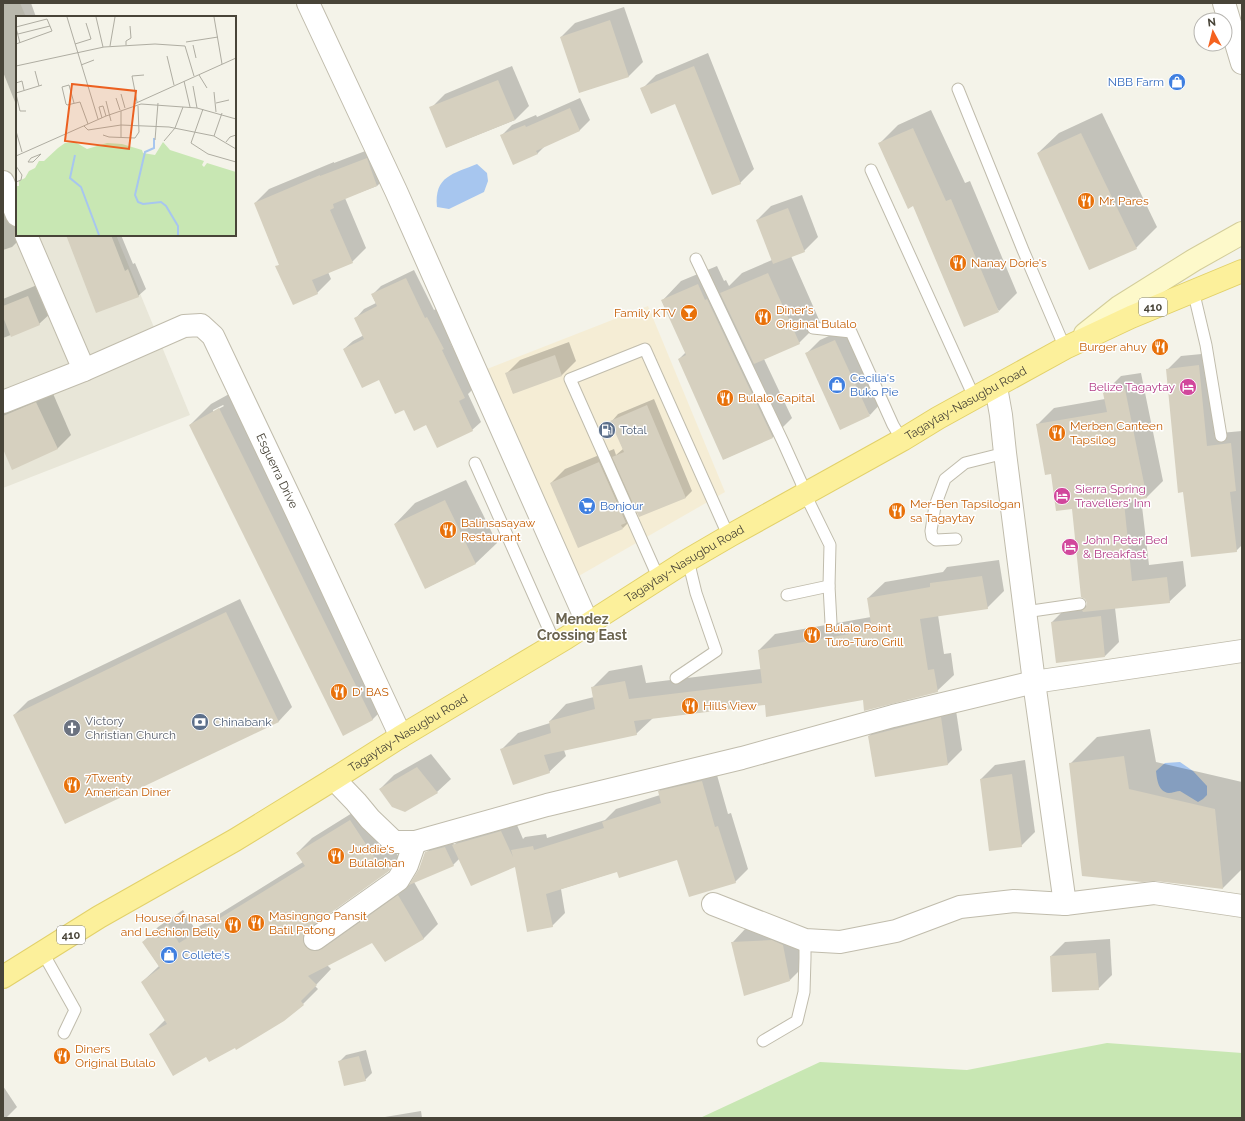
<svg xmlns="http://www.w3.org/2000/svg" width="1245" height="1121" font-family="Raleway,sans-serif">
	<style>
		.residential { fill: #e8e6d8 }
		.commercial { fill: #f5edd5 }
		.green { fill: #c8e7b3 }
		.water { fill: #a7c6ef }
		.shadow { fill: #0003; fill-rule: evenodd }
		.building { fill: #d6d0bf }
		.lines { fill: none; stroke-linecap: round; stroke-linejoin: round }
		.service-casing { stroke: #c0bcac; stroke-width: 13 }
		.minor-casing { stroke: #c0bcac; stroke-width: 24 }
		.secondary-casing { stroke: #d3cd9a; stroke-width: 24 }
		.primary-casing { stroke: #e2d16a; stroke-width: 24 }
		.service { stroke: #fff; stroke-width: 11 }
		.minor { stroke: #fff; stroke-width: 22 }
		.secondary { stroke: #fdf9ca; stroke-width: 22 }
		.primary { stroke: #fcf09b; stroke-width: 22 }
		.labels { text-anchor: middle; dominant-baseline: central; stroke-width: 3; stroke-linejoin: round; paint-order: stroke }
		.shield { fill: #fff; stroke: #7f7c74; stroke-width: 1 }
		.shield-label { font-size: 11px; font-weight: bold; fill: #484438 }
		.shop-label { font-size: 12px; fill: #366cbe; stroke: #fff; text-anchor: start }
		.food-label { font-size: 12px; fill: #c56008; stroke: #fff; text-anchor: start }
		.hotel-label { font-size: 12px; fill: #b23c85; stroke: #fff; text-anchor: start }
		.street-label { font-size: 12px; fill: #484438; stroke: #fff }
		.service-label { font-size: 12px; fill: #4e5e75; stroke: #fff; text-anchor: start }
		.worship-label { font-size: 12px; fill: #5b616d; stroke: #fff; text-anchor: start }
		.quarter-label { font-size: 14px; font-weight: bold; fill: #6b644f; stroke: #fff }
		.inset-river { fill: none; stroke: #a7c6ef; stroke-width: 2 }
		.inset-road { fill: none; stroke: #afada2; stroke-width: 1 }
		.view { fill: #ec6020; fill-opacity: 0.15; stroke: #ec6020; stroke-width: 2 }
		.inset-edge { fill: none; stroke: #484438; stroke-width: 2 }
	</style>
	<rect width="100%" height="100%" fill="#f4f3e9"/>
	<path class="residential" d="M3 3H20L26 17H17V235H116L190 415 3 488Z"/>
	<path class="commercial" d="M648 306 725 492 577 577 487 369Z"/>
	<path class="green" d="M1107 1043 1242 1053V1118H700L820 1062 967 1070Z"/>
	<g class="water">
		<path d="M477 164 487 173 488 181 484 192 449 209 437 207C434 176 453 174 477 164Z"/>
		<path d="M1180 762 1193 771 1207 786V795L1203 799 1198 802 1180 791C1177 791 1172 793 1169 793 1158 792 1157 779 1156 771L1165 763Z"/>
	</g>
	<g class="shadow">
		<path d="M3 3H31L36 17H17V107L3 72Z"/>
		<path d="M624 7 643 62 629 76 580 92 561 37 575 23Z"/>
		<path d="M708 53 754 169 740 183 675 103 642 89 656 75Z"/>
		<path d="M512 66 529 106 515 120 447 147 431 108 445 94Z"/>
		<path d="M580 98 590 120 580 130 545 146 537 154 501 136 512 125 536 115 537 117Z"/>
		<path d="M931 110 965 183 970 181 1017 293 999 311 879 144 898 125Z"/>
		<path d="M1102 113 1157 227 1136 248 1038 153 1059 133Z"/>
		<path d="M381 145 391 172 377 186 345 198 366 248 352 262 328 272 331 279 317 293 277 267 280 264 255 203 269 189 334 162V163Z"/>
		<path d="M3 175 17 209V235H24L12 247 3 250Z"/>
		<path d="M802 195 818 237 804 251 791 256 820 322 799 343 764 359 792 418 773 437 724 459 679 359 686 352 662 301 681 281 717 266 724 281 726 280 729 286 742 273 772 260 757 220 771 206Z"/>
		<path d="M67 235H121L133 264 135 263 146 289 138 296Z"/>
		<path d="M414 270 434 310 436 309 452 340 450 342 473 389 468 394 481 422 472 430 427 424 404 409 380 379 344 349 353 341 364 335 356 318 364 309 376 303 372 295 381 286Z"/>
		<path d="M42 283 53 311 39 324 3 338V299Z"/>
		<path d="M849 327 883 401 870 415 806 354 820 340Z"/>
		<path d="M569 342 576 361 562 375 513 393 506 374 520 360Z"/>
		<path d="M1212 353 1220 433 1242 431V545L1236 551 1168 369 1181 356Z"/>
		<path d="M1141 373 1163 481 1147 497 1141 498 1149 565 1183 561 1186 586 1169 602 1115 608 1119 642 1105 656 1052 622 1066 608 1088 606 1073 508 1052 473 1037 425 1054 408 1105 399 1104 393 1121 376Z"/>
		<path d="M240 388 393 699 372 720 190 425 211 404ZM223 405 224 406 213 412V410Z"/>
		<path d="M51 389 71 435 57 449 3 447V411Z"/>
		<path d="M654 399 692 491 685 498 637 510 636 512 637 514 623 528 551 483 565 469 614 449 616 455 623 449 612 421 618 414Z"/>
		<path d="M466 480 497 543 476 563 426 588 395 524 415 503Z"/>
		<path d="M999 560 1004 591 987 608 938 615 944 654 951 653 954 675 937 691 765 704 653 718 636 734 564 750 566 756 549 772 502 749 518 733 550 723V721L566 704 594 697 593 687 609 671 642 665 646 683 761 669 759 650 775 634 871 617 868 598 885 582 943 572 947 567Z"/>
		<path d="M240 599 292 707 279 721 66 822 14 715 28 701Z"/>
		<path d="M955 704 962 750 948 764 876 776 869 736 883 722Z"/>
		<path d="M1150 729 1156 762 1242 782V869L1223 888 1156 880 1070 764 1097 737Z"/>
		<path d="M431 754 451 779 437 792 380 789 394 775Z"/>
		<path d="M1025 760 1035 832 1021 846 981 779 995 765Z"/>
		<path d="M715 768 728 814 731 813 748 869 735 882 678 859 618 871 561 889 565 913 552 926 515 866 460 858 453 865 414 882 438 924 423 939 373 941 327 965 331 969 315 986 318 989 303 1004 206 1056 151 1034 166 1019 142 982 159 966 143 942 158 927 183 910 195 929 303 862 297 853 312 838 365 805 398 856 405 853 388 871 318 920 317 925 338 935 413 882 420 870 426 853 433 846 452 840 454 845 467 832 514 818 523 839 525 837 546 834 547 838 605 820 616 809 660 795 659 791 672 778Z"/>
		<path d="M746 928 797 931 804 966 790 980 733 942Z"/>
		<path d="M1110 939 1112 975 1098 989 1051 956 1065 942Z"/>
		<path d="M366 1050 372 1073 365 1080 339 1062 346 1055Z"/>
		<path d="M3 1086 17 1107 6 1118H3Z"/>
		<path d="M421 1111 422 1118H379Z"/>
	</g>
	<g class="building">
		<path d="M610 20 629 77 579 93 560 37Z"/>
		<path d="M694 66 741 184 712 195 675 104 651 114 640 88Z"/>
		<path d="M498 80 515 120 446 148 429 107Z"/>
		<path d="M570 108 580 131 536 151 538 154 513 165 500 135 525 125 526 127Z"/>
		<path d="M913 128 946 201 951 199 999 312 964 327 913 206 908 209 878 143Z"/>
		<path d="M1081 133 1137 249 1089 270 1037 153Z"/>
		<path d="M367 158 377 186 333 204 334 208 330 210 353 263 312 280 318 294 293 305 275 266 279 265 254 203 320 175V176Z"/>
		<path d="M788 208 805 252 773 264 756 220Z"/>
		<path d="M66 235H111L125 271 128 269 139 297 96 313Z"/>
		<path d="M768 273 800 344 754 364 720 293Z"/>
		<path d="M406 278 425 318 427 317 444 349 442 350 465 398 459 401 473 431 437 448 426 425 414 431 404 410 395 414 379 380 362 388 343 349 364 339 354 318 377 306 371 294Z"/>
		<path d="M698 284 705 300 707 299 773 438 723 460 678 359 686 355 661 300Z"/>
		<path d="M28 296 40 325 11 337 3 317V306Z"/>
		<path d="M835 340 870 416 840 430 805 353Z"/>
		<path d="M555 355 562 376 513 394 505 373Z"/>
		<path d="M1199 365 1207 446 1231 443 1236 491 1230 492 1237 552 1191 557 1183 492 1178 493 1166 369Z"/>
		<path d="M1125 389 1147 498 1124 502 1132 581 1167 577 1170 603 1083 612 1082 610 1086 607 1087 603 1085 599 1081 597 1072 509 1056 511 1051 474 1045 475 1036 424 1107 412 1103 393Z"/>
		<path d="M36 402 58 449 12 470 3 449V416Z"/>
		<path d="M647 405 686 498 639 517 612 457 624 452 610 421Z"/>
		<path d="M219 408 373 720 343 736 189 425Z"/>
		<path d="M599 462 626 523 621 525 623 529 578 548 550 483Z"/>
		<path d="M445 500 476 564 425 589 394 524Z"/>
		<path d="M982 576 988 609 920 619 928 670 934 669 938 692 864 711 863 700 766 717 765 705 634 721 637 735 544 755 550 773 513 785 500 749 551 733 549 721 595 709 591 687 625 681 629 699 762 683 758 650 872 630 867 598 930 587V583Z"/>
		<path d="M226 612 279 722 65 824 13 715Z"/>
		<path d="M1101 616 1105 657 1056 663 1051 622Z"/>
		<path d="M941 717 948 765 875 777 868 736Z"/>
		<path d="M1124 756 1129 789 1215 809 1223 889 1156 881 1142 882 1082 876 1069 763Z"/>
		<path d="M417 767 438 793 405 812 392 807 379 789Z"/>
		<path d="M1012 774 1022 847 989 851 980 779Z"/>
		<path d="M702 781 715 827 718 826 736 883 689 897 677 860 619 878 617 872 546 894 553 927 527 932 515 867 471 886 452 845 501 831 513 857 511 850 533 846 534 850 604 828 602 822 661 803 658 791Z"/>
		<path d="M350 820 383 870 392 866 389 871 308 929 304 934 303 941 305 946 310 950 317 951 322 949 398 895 424 939 385 962 372 943 308 976 317 985 301 1001 304 1005 284 1021 236 1050 235 1048 209 1062 206 1057 173 1076 149 1034 167 1024 141 982 160 968 142 942 168 924 179 943 305 866 296 853Z"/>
		<path d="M445 847 454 866 409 885 419 869 425 852Z"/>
		<path d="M772 940 783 945 790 981 744 996 731 942Z"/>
		<path d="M1096 953 1099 990 1052 992 1050 956Z"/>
		<path d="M359 1056 366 1081 344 1086 338 1061Z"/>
	</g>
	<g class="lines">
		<defs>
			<g id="service">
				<path d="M958 89 1023 250 1065 348"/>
				<path d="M871 170 975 399"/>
				<path d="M696 259 783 442 801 482 805 494 830 545 829 586 831 623"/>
				<path d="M1193 290 1206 345 1221 436"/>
				<path d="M813 328 851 332 893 425 902 440"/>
				<path d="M475 463 550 632 557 644"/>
				<path d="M956 539 936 540 932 537 931 531 935 506 945 479 965 463 1005 453"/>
				<path d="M659 579 570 379 645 349 725 528 731 535"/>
				<path d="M787 595 829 586"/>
				<path d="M1025 612 1080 604"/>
				<path d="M676 678 716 651 696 593 688 560"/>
				<path d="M43 953 75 1010 64 1033"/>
				<path d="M763 1041 797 1021 804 992 805 958V940"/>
			</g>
			<g id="minor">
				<path d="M308 3 396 191 588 624"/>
				<path d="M1224 3 1242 63"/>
				<path d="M3 182 17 215"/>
				<path d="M26 235 84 370"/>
				<path d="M996 387 1001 415 1005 453 1034 682 1065 904"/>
				<path id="s1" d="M3 402 84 370 184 326 201 325 213 336 298 515 396 726 400 737"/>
				<path d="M334 779 356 802 370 819 394 842H415L547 805 742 758 893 716 1034 682 1242 651"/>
				<path d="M713 904 805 940 840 942 896 931 960 907 1014 901 1065 904 1154 893 1242 906"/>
				<path d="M315 939 398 880 407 865 415 842"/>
			</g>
			<path id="secondary" d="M1085 334 1119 307 1194 260 1242 233"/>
			<g id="primary">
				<path id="s2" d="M3 977 99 917 235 840 334 779 400 737 566 638 688 560 731 535 902 440 938 418 1065 348 1131 317 1242 271"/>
			</g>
		</defs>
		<use href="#service" class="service-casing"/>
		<use href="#minor" class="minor-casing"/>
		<use href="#secondary" class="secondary-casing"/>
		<use href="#primary" class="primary-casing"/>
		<use href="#service" class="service"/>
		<use href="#minor" class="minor"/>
		<use href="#secondary" class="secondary"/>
		<use href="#primary" class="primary"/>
	</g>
	<defs>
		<symbol id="shop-disc" viewBox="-11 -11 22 22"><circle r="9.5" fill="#3f7fe0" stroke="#fff"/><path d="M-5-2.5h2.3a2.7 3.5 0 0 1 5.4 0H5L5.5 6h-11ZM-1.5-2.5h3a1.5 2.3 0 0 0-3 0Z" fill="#fff"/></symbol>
		<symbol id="restaurant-disc" viewBox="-11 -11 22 22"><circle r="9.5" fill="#e8710a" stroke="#fff"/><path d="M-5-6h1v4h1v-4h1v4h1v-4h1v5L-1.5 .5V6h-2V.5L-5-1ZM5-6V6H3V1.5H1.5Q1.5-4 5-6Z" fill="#fff"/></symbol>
		<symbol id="bar-disc" viewBox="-11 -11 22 22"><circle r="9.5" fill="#e8710a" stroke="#fff"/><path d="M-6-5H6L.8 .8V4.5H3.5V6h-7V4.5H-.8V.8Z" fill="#fff"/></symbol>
		<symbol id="hotel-disc" viewBox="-11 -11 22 22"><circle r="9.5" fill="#d1479c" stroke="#fff"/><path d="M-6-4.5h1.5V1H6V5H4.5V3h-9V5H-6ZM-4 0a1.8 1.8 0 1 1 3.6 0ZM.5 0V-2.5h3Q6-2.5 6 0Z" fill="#fff"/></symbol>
		<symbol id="fuel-disc" viewBox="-11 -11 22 22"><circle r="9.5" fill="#5c6f8a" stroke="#fff"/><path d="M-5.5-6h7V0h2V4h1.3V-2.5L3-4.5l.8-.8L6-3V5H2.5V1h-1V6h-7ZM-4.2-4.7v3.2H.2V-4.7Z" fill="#fff"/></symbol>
		<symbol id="supermarket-disc" viewBox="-11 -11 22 22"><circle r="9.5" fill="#3f7fe0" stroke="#fff"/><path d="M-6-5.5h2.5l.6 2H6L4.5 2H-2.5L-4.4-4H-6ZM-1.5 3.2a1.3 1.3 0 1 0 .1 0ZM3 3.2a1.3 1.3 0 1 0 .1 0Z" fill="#fff"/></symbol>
		<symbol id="bank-disc" viewBox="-11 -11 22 22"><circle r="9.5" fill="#5c6f8a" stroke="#fff"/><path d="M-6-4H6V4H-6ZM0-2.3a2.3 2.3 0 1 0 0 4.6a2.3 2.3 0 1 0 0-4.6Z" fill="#fff"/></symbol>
		<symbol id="church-disc" viewBox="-11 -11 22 22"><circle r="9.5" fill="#6b7280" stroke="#fff"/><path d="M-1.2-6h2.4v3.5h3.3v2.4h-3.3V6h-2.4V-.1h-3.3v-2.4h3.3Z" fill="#fff"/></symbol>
	</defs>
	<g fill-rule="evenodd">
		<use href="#shop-disc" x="1167" y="72" width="20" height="20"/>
		<use href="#restaurant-disc" x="1076" y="191" width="20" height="20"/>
		<use href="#restaurant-disc" x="948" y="253" width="20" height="20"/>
		<use href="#bar-disc" x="679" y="303" width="20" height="20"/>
		<use href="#restaurant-disc" x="753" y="307" width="20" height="20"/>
		<use href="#restaurant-disc" x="1150" y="337" width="20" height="20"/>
		<use href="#shop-disc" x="827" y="375" width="20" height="20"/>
		<use href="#hotel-disc" x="1178" y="377" width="20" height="20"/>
		<use href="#restaurant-disc" x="715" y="388" width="20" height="20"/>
		<use href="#fuel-disc" x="597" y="420" width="20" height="20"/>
		<use href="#restaurant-disc" x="1047" y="423" width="20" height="20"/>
		<use href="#hotel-disc" x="1052" y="486" width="20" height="20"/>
		<use href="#supermarket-disc" x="577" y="496" width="20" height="20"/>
		<use href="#restaurant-disc" x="887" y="501" width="20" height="20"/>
		<use href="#restaurant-disc" x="438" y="520" width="20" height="20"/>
		<use href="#hotel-disc" x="1060" y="537" width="20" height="20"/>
		<use href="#restaurant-disc" x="802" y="625" width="20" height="20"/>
		<use href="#restaurant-disc" x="329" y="682" width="20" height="20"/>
		<use href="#restaurant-disc" x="680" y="696" width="20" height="20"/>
		<use href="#bank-disc" x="190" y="712" width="20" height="20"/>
		<use href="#church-disc" x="62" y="718" width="20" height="20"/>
		<use href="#restaurant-disc" x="62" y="775" width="20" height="20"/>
		<use href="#restaurant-disc" x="326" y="846" width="20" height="20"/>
		<use href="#restaurant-disc" x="246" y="913" width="20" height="20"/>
		<use href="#restaurant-disc" x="223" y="915" width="20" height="20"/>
		<use href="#shop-disc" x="159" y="945" width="20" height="20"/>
		<use href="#restaurant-disc" x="52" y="1046" width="20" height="20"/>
	</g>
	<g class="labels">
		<g class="shield">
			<rect x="1139" y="298" width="28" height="18" rx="3"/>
			<rect x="57" y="926" width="28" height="18" rx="3"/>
		</g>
		<g class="shield-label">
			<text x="1153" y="307">410</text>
			<text x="71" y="935">410</text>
		</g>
		<g class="shop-label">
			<text x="1164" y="82" text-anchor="end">NBB Farm</text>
			<text x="850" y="378">Cecilia's<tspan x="850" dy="14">Buko Pie</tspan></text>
			<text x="600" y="506">Bonjour</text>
			<text x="182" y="955">Collete's</text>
		</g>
		<g class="food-label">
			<text x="1099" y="201">Mr. Pares</text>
			<text x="971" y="263">Nanay Dorie's</text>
			<text x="776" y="310">Diner's<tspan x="776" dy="14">Original Bulalo</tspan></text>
			<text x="676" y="313" text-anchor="end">Family KTV</text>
			<text x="1147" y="347" text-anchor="end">Burger ahuy</text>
			<text x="738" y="398">Bulalo Capital</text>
			<text x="1070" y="426">Merben Canteen<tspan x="1070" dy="14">Tapsilog</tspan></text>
			<text x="910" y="504">Mer-Ben Tapsilogan<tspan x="910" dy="14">sa Tagaytay</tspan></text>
			<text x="461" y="523">Balinsasayaw<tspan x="461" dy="14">Restaurant</tspan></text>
			<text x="825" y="628">Bulalo Point<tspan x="825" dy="14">Turo-Turo Grill</tspan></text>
			<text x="352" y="692">D' BAS</text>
			<text x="703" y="706">Hills View</text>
			<text x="85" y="778">7Twenty<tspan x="85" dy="14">American Diner</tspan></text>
			<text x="349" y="849">Juddie's<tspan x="349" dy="14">Bulalohan</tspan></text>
			<text x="269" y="916">Masingngo Pansit<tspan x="269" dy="14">Batil Patong</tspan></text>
			<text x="220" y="918" text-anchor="end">House of Inasal<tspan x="220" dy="14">and Lechion Belly</tspan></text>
			<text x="75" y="1049">Diners<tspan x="75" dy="14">Original Bulalo</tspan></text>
		</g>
		<g class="hotel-label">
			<text x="1175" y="387" text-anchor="end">Belize Tagaytay</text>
			<text x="1075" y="489">Sierra Spring<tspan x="1075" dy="14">Travellers' Inn</tspan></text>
			<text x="1083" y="540">John Peter Bed<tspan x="1083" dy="14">&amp; Breakfast</tspan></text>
		</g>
		<g class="street-label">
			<text stroke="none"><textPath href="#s2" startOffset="1121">Tagaytay-Nasugbu Road</textPath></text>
			<text stroke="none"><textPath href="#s1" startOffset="379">Esguerra Drive</textPath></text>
			<text stroke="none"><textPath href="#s2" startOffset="797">Tagaytay-Nasugbu Road</textPath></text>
			<text stroke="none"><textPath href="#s2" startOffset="473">Tagaytay-Nasugbu Road</textPath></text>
		</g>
		<g class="service-label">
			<text x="620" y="430">Total</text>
			<text x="213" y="722">Chinabank</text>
		</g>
		<g class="worship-label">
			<text x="85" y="721">Victory<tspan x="85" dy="14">Christian Church</tspan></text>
		</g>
		<g class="quarter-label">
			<text x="582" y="619">Mendez<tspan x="582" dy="16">Crossing East</tspan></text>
		</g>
	</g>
	<g transform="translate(16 16)">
		<rect width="220" height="220" fill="#f4f3e9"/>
		<path d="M59 126 71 133 91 127 106 128 126 134 127 137 139 139 147 126 154 134 188 145 186 149 188 151 191 147 220 156V219H0V170H3V165L9 162 13 155 19 152 23 145H28L42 132 49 127Z" fill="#c8e7b3"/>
		<path class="inset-river" d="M138 122V132L129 136 119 179 122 186 127 188 145 186 150 190 162 210V219M59 139 54 162 65 171 83 219"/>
		<path class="inset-road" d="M51 1 82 103M80 1 87 31M198 1 206 48M0 11 31 3 36 15 0 28M0 12 4 27M2 18 34 10M170 26 202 21M59 28 75 23 70 7M110 29V25L115 22 114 10M177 29 180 42M94 30 99 1M151 40 158 69M65 49 78 44M0 50 88 31 139 28 169 30 178 60M19 55 23 70M183 59 191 72M168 65 174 91M0 67 6 65 8 74M177 70 181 92M198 76 200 96M0 77 26 69M0 78 4 95H10M105 78 109 92M100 82 104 94M90 85 95 105M121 86 116 60 128 59M58 87 53 69 46 71 50 88 51 89 64 86 72 108M200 87 213 84M118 88 220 42M187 93 175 127 192 138 220 146M105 95V121M86 102 83 91 87 90 90 100M68 110 72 114 105 109 153 111 198 120 220 133M0 115 6 136M87 119 93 121 119 122 123 116 122 90M198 120 206 97M139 124 142 87M148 125 159 112 167 91M210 126 214 121 220 119M25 138 17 146H12L15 142ZM0 140 90 100 125 88 181 92 220 103M0 150 6 159 5 164 0 166"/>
		<path class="view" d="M56 68 120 75 113 133 49 125Z"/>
		<rect width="220" height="220" class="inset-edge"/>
	</g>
	<rect width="1245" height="1121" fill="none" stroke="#484438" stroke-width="8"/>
	<g transform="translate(1213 32) rotate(353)"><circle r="19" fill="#ffffff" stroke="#b6b4af"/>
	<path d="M0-3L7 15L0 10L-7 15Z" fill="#f5621f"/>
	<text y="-6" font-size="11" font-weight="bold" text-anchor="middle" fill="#484438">N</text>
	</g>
</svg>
